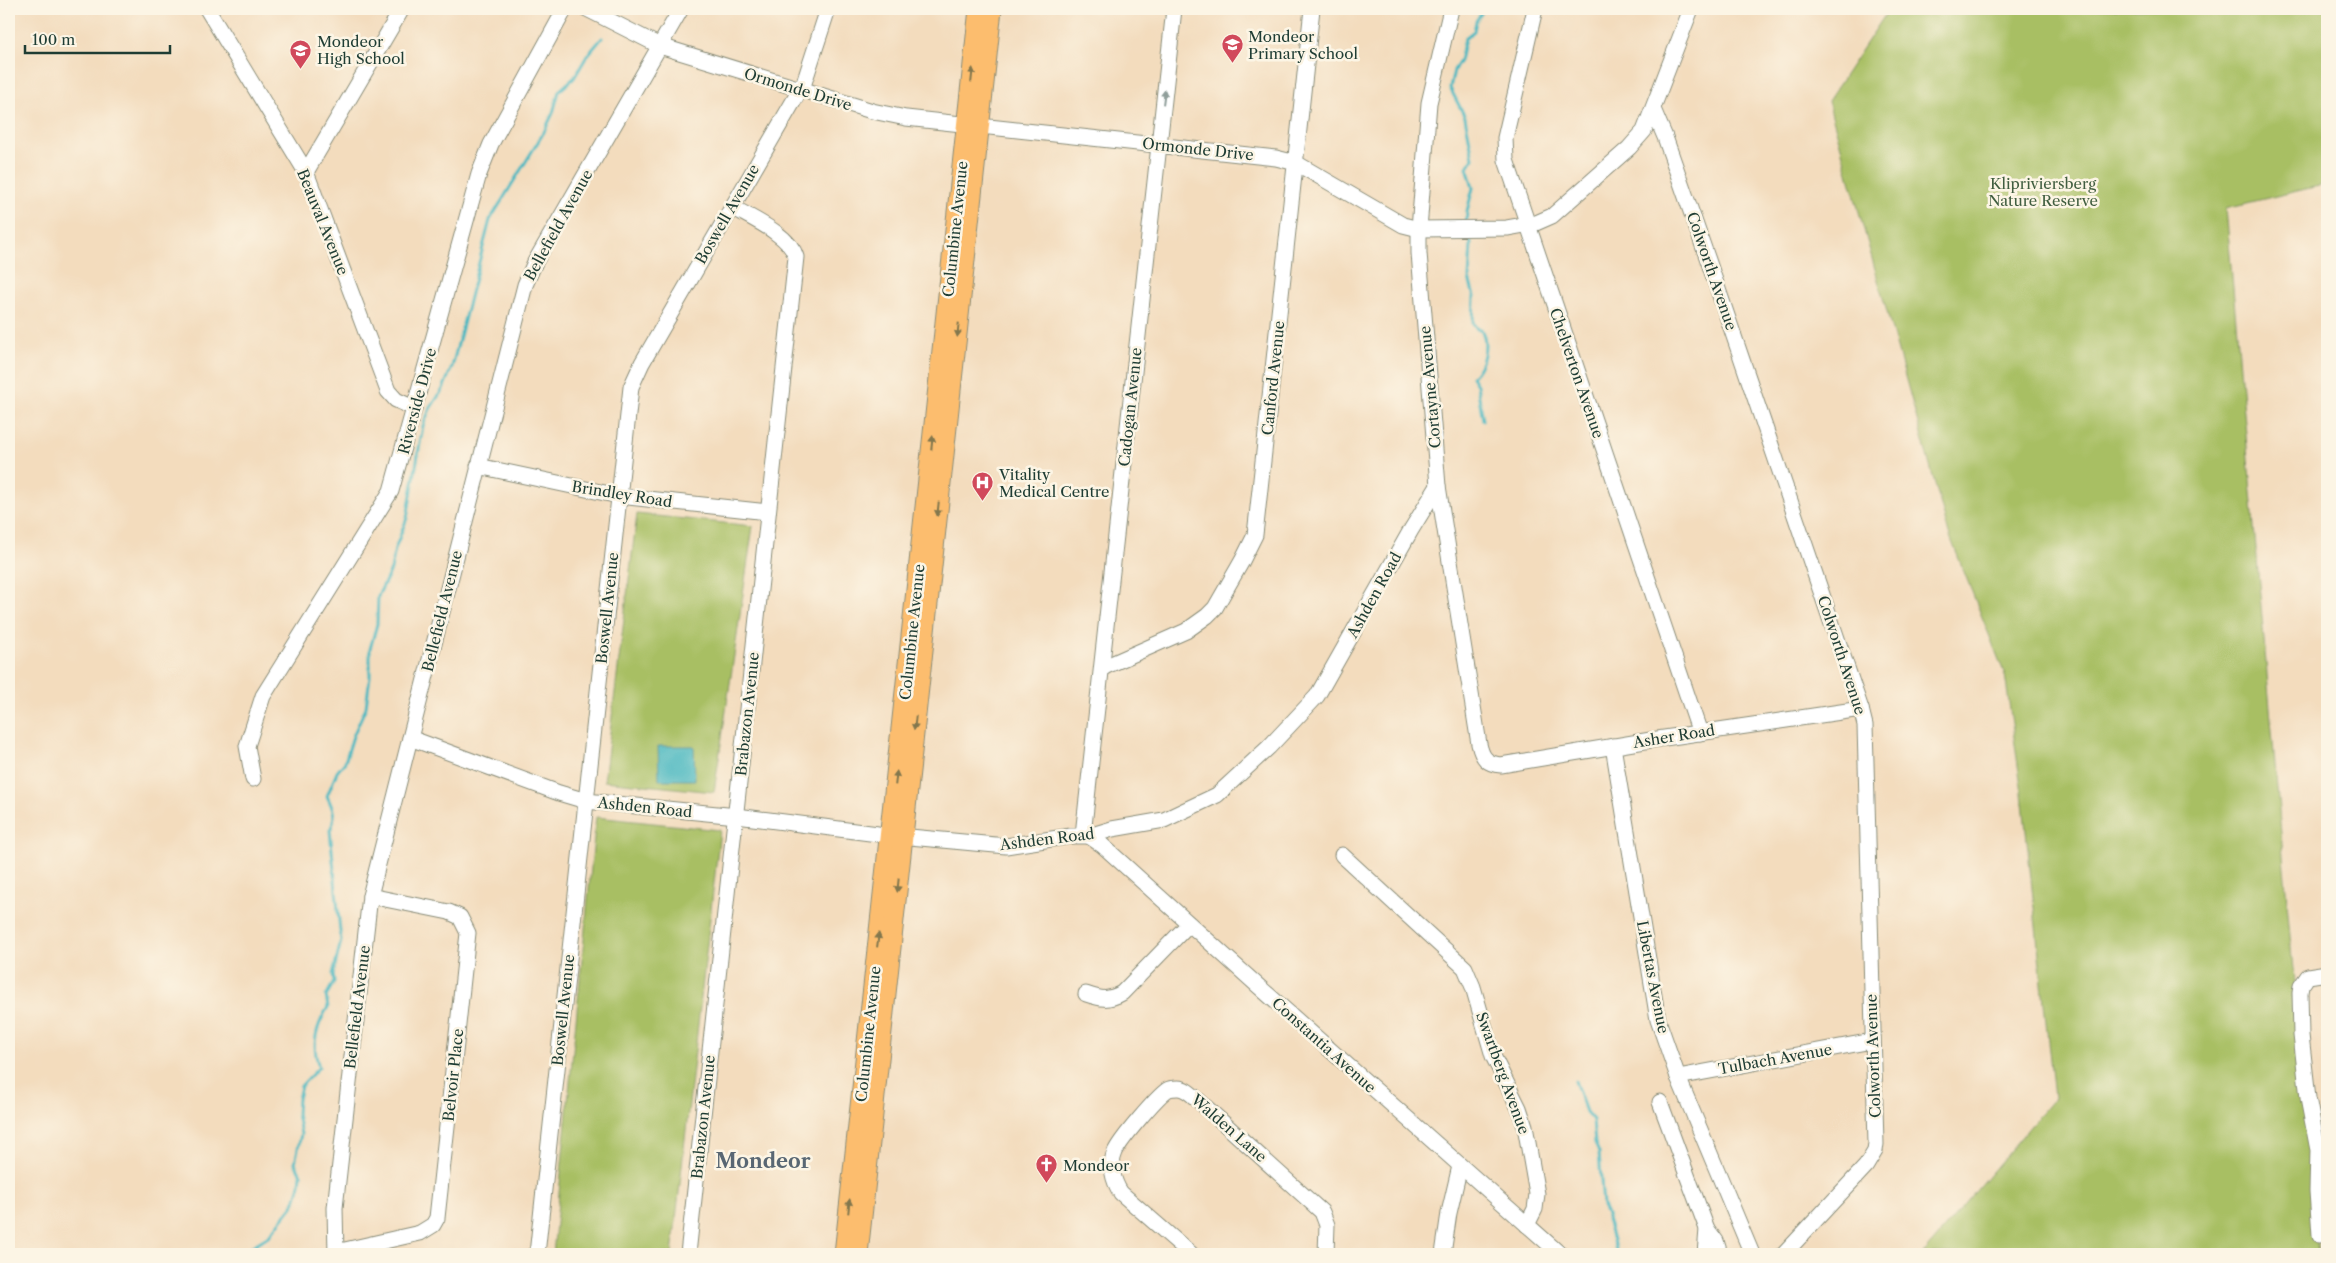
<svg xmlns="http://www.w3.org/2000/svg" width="2336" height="1263" font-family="'Libre Caslon Text',serif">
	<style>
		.green { fill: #a8bf64; stroke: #647e4c }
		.water { fill: #49b8c1; stroke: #347a7a }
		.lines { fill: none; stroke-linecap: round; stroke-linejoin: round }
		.stream { stroke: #49b8c1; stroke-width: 3 }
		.minor-casing { stroke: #898c78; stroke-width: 17 }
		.major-casing { stroke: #898c78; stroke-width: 21 }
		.minor { stroke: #fff; stroke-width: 15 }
		.major { stroke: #fcbd6e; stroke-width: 19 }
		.oneway { fill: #82774e }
		.oneway2 { fill: #8f9e9a }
		.labels { text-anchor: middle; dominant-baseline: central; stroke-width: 5; stroke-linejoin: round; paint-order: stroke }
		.poi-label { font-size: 15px; fill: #1f3d34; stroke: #fcf5e5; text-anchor: start }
		.street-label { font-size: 15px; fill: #1f3d34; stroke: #fcf5e5 }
		.park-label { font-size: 15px; fill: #415e40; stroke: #fcf5e5 }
		.district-label { font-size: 20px; font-weight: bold; fill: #596773; stroke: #fcf5e5 }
	</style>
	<rect width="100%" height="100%" fill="#fcf5e5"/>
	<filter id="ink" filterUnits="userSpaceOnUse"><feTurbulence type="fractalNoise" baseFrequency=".02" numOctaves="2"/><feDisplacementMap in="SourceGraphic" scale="10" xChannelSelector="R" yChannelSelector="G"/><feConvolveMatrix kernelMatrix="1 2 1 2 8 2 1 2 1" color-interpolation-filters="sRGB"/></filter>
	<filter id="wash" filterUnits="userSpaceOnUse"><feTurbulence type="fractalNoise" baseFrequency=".0096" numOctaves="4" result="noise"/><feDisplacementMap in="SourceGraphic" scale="20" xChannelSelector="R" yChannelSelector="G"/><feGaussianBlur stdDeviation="1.12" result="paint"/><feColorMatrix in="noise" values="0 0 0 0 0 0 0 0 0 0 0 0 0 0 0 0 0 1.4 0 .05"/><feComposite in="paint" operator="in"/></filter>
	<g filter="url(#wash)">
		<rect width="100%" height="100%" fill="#f3dcbd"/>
		<g class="green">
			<path d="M1889 9H2327V184L2226 208 2318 1254H1923L2054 1098 2022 793 2005 675 1949 534 1828 101Z"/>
			<path d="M637 514 753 526 714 792 604 781Z"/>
			<path d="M596 817 720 830 672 1254H553Z"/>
		</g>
		<path class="water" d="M658 746H694L695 780H659Z"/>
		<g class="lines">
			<g class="stream">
				<path d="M1466 224 1467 211 1473 188 1467 167 1473 158 1465 117 1450 88 1454 70 1460 61 1465 38 1474 31 1476 21 1484 9"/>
				<path d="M1468 233 1471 244 1469 278 1474 297 1473 323 1477 329H1481C1489 344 1484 366 1472 377L1477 385 1483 420"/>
				<path d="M1575 1081 1586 1112 1593 1120 1595 1143 1599 1153 1603 1206 1607 1214V1219L1617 1254"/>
				<path d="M242 1254 244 1251 269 1236 294 1204 300 1185 301 1174 295 1163 301 1134 297 1114 298 1099 301 1086 319 1067C311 1044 316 1027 328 1007L326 996 334 982 333 974 341 941 330 830C337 818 333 808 327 796L337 772 345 762 353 736 366 707 370 676V649L377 624 378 596 391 570 395 549 407 518 423 426 430 409 443 389 452 367 490 220 544 132 553 113 559 91 574 78 587 56 602 38"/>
			</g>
		</g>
	</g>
	<g filter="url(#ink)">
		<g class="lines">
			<defs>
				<g id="minor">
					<path d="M207 9 306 172 388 391 396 400 414 408"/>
					<path d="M587 9 660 46 872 111 906 118 1276 158 1296 163 1403 225 1419 229 1507 228 1536 223 1552 216 1629 148 1644 131 1691 9"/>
					<path d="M1451 9 1429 103 1419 229V253L1438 486 1479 744C1482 758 1487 764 1501 765L1651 740 1861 709"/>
					<path d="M1535 9 1505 138 1506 160 1700 733"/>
					<path d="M1653 109 1665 137 1708 260 1861 709 1865 725 1876 1144 1875 1151 1866 1166 1784 1254"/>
					<path d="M306 172 402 9"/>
					<path d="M478 466 619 496 768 512"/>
					<path d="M1102 668 1186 631 1207 616 1215 608 1242 561 1255 535 1312 9"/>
					<path d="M410 738 559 793 586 801 737 816 878 834 1006 846 1071 836H1089L1112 829 1164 820 1217 795 1269 747 1317 696 1411 530 1438 486"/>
					<path d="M1613 746 1658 1020 1678 1077 1752 1254"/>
					<path d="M253 779 247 746 263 696 391 491 479 174 491 144 565 9"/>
					<path d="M1083 835 1174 9"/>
					<path d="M1089 836 1102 845 1256 984 1560 1254"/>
					<path d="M1342 855 1465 968 1473 987 1493 1056 1519 1108 1525 1126 1537 1194 1535 1209 1527 1225"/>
					<path d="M1086 994C1101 999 1108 1001 1122 993L1189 924"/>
					<path d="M1678 1077 1872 1041"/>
					<path d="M1660 1102 1707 1229 1705 1254"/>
					<path d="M1707 1229 1716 1241 1720 1254"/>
					<path d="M2320 1235 2317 1191 2318 1150 2308 1098 2301 1035 2300 993 2301 986 2308 976 2327 973"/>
					<path d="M336 1252 420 1233 433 1225 437 1218 468 933 460 917 449 912 370 896"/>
					<path d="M336 1254 335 1208 370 896 525 285 535 262 681 9"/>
					<path d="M537 1254 631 387 642 363 804 83 828 9"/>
					<path d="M688 1254 796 257C790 235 751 218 732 207"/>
					<path d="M1191 1254 1121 1193C1113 1181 1109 1165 1115 1152 1120 1140 1156 1098 1167 1090 1170 1088 1175 1088 1178 1088 1186 1088 1192 1095 1198 1100L1322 1212 1327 1225 1326 1254"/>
					<path d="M1443 1254 1449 1213 1460 1166"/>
				</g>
				<g id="major">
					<path d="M844 1254 979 9"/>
					<path d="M858 1254 992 9"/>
				</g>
			</defs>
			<use href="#minor" class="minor-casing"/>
			<use href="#major" class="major-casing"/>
			<use href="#minor" class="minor"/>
			<use href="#major" class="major"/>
		</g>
		<defs><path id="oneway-solid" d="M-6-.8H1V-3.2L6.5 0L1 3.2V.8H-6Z" transform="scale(1.25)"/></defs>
		<g class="oneway">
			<use href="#oneway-solid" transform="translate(972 75) rotate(-84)"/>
			<use href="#oneway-solid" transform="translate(958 330) rotate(96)"/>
			<use href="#oneway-solid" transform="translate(932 443) rotate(-84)"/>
			<use href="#oneway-solid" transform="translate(938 509) rotate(96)"/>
			<use href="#oneway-solid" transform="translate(915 723) rotate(96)"/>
			<use href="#oneway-solid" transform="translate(896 778) rotate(-84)"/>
			<use href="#oneway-solid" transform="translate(898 885) rotate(96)"/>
			<use href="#oneway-solid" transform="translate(878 940) rotate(-83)"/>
			<use href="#oneway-solid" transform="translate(849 1206) rotate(-84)"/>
		</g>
		<use class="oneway2" href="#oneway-solid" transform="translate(1164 97) rotate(-83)"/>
	</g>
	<defs>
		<symbol id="school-pin" viewBox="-11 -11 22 30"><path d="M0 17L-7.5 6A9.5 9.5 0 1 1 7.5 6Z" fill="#d1495b" stroke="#fcf5e5"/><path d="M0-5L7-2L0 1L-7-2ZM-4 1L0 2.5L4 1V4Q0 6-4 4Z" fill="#fff"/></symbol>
		<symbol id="hospital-pin" viewBox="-11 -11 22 30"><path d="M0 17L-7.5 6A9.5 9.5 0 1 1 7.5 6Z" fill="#d1495b" stroke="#fcf5e5"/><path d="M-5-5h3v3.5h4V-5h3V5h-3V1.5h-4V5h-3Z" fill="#fff"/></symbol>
		<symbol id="church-pin" viewBox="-11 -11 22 30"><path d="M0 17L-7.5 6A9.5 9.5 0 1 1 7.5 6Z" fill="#d1495b" stroke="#fcf5e5"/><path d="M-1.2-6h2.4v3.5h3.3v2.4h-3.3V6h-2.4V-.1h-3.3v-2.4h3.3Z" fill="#fff"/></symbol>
	</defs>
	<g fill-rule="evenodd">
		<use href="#school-pin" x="1220" y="32" width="25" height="34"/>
		<use href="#school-pin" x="288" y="38" width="25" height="34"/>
		<use href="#hospital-pin" x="970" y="470" width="25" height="34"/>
		<use href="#church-pin" x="1034" y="1152" width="25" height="34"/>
	</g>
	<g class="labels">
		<g class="poi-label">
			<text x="1248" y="36">Mondeor<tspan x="1248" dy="17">Primary School</tspan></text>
			<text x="317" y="41">Mondeor<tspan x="317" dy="17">High School</tspan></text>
			<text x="999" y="474">Vitality<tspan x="999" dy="17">Medical Centre</tspan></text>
			<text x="1063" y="1165">Mondeor</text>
		</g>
		<g class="street-label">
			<text transform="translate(798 89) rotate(17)">Ormonde Drive</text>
			<text transform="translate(1198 149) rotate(6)">Ormonde Drive</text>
			<text transform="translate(727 214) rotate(-60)">Boswell Avenue</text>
			<text transform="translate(323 222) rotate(68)">Beauval Avenue</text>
			<text transform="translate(558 225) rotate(-61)">Bellefield Avenue</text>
			<text transform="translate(955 229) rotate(-84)">Columbine Avenue</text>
			<text transform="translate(1712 271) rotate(71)">Colworth Avenue</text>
			<text transform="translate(1577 373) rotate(71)">Chelverton Avenue</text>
			<text transform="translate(1273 378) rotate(-84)">Canford Avenue</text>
			<text transform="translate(1430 387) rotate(-95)">Cortayne Avenue</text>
			<text transform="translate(417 401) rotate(-75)">Riverside Drive</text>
			<text transform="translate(1130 407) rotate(-84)">Cadogan Avenue</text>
			<text transform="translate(622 494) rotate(9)">Brindley Road</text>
			<text transform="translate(1374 595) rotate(-61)">Ashden Road</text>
			<text transform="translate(607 608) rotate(-84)">Boswell Avenue</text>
			<text transform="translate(442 611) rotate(-76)">Bellefield Avenue</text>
			<text transform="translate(912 632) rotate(-84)">Columbine Avenue</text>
			<text transform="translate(1842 655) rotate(72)">Colworth Avenue</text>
			<text transform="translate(747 714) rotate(-84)">Brabazon Avenue</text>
			<text transform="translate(1674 736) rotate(-9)">Asher Road</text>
			<text transform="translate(645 807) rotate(6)">Ashden Road</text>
			<text transform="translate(1047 839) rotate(-7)">Ashden Road</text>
			<text transform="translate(1653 977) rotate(79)">Libertas Avenue</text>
			<text transform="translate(357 1007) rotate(-83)">Bellefield Avenue</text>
			<text transform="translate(563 1010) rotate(-84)">Boswell Avenue</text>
			<text transform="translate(868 1034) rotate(-84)">Columbine Avenue</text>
			<text transform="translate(1324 1045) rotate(42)">Constantia Avenue</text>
			<text transform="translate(1873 1056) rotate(-92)">Colworth Avenue</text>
			<text transform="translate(1775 1059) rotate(-10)">Tulbach Avenue</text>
			<text transform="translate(1503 1073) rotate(70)">Swartberg Avenue</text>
			<text transform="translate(453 1075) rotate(-84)">Belvoir Place</text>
			<text transform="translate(703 1117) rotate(-84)">Brabazon Avenue</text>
			<text transform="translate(1229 1128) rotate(41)">Walden Lane</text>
		</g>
		<g class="park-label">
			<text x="2043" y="183">Klipriviersberg<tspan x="2043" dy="17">Nature Reserve</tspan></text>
		</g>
		<g class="district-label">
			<text x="763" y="1161">Mondeor</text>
		</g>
	</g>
	<rect width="2336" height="1263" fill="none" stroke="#fcf5e5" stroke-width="30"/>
	<path d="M25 45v8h145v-8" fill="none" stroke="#1f3d34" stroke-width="2.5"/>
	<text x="32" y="45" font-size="15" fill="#1f3d34" stroke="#fcf5e5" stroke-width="4" paint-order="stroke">100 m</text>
</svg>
